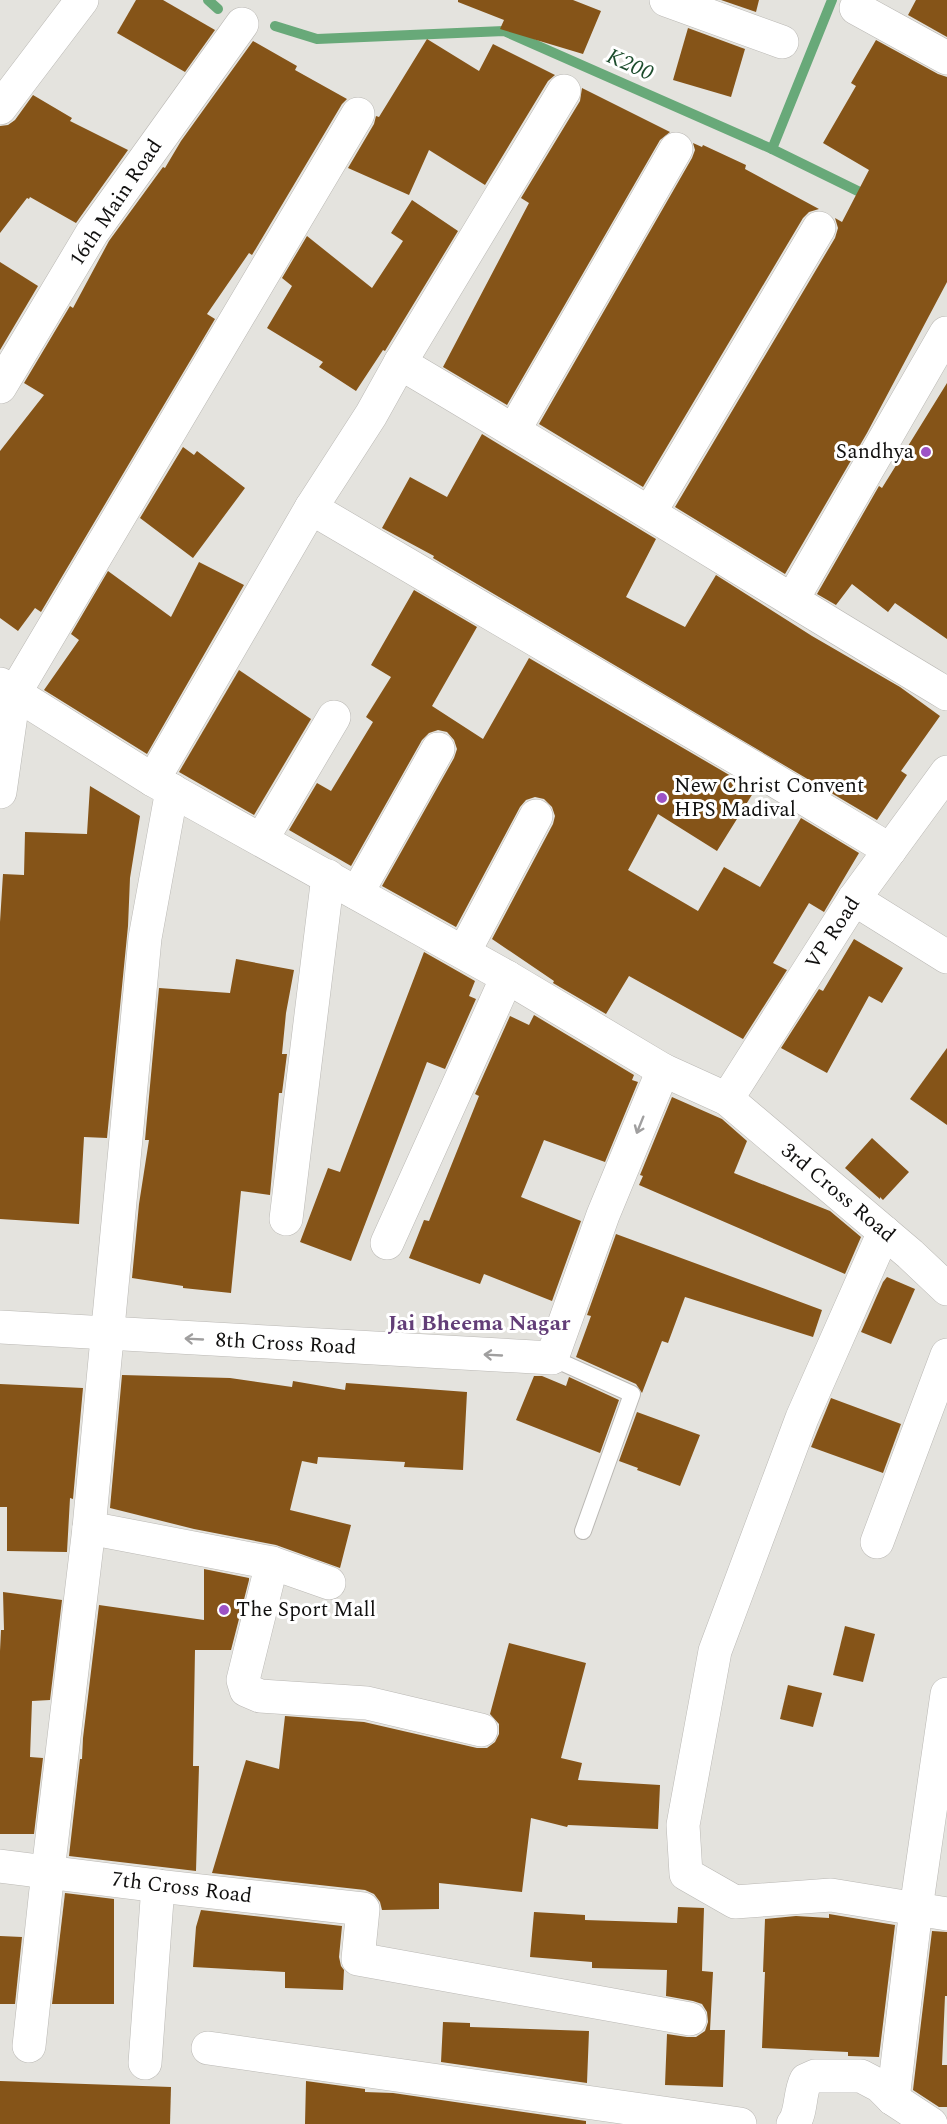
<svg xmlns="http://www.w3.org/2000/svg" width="947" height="2124" font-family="Spectral,serif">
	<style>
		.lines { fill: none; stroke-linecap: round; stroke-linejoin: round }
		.stream { stroke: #68a979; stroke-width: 10 }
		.building { fill: #855418 }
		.lane-casing { stroke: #bab8b4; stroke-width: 18 }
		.street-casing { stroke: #bab8b4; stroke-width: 34 }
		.secondary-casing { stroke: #bab8b4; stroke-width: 34 }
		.lane { stroke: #fff; stroke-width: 16 }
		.street { stroke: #fff; stroke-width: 33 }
		.secondary { stroke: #fff; stroke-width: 33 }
		.oneway { stroke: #a09f9f }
		.poi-dot { fill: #9d52c5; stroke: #fff; stroke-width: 2 }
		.labels { text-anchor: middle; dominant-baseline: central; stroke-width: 6; stroke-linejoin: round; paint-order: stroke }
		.street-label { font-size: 21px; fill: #11100f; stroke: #fff }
		.poi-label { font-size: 21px; fill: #11100f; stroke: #fff; text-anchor: start }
		.water-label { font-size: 22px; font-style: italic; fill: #1c4c2c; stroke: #fff }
		.neighbourhood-label { font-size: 22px; font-weight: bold; fill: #633e78; stroke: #fff }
	</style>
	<rect width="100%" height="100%" fill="#e4e3de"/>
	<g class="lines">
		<g class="stream">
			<path d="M208 0 218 9"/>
			<path d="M275 26 317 39 504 31 772 149 870 197"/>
			<path d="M772 149 832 0"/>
		</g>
	</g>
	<g class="building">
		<path d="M136 0H163L215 30 185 72 117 33Z"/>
		<path d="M458 0H573L601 11 583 54 500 29 504 20 458 2Z"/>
		<path d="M721 0H759L756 12Z"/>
		<path d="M916 0H947V37L908 15Z"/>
		<path d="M688 28 745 49 731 97 673 80Z"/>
		<path d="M427 39 479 71 493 44 555 75 548 81 485 185 429 150 409 195 348 168 374 124 376 116 379 117Z"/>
		<path d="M876 40 938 74 947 77V282L867 433 785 574 675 507 835 238 838 228 835 218 842 222 869 170 823 143 856 86 851 83Z"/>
		<path d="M253 41 297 66 295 70 347 99 342 104 252 255 249 253 207 314 215 319 41 612 35 608 18 631 0 618V451L44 395 24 383 70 306 73 308 109 241 163 167 165 168 181 141Z"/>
		<path d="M582 88 670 132 660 140 507 405 443 367 529 203 521 198 580 101Z"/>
		<path d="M33 95 72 118 70 121 128 150 76 223 30 197 29 199 27 198 0 233V126L8 125 15 120Z"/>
		<path d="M693 143 702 147 703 145 746 165 745 169 819 209 809 212 803 218 643 487 539 424 692 158 695 150Z"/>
		<path d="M412 200 458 231 385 351 383 350 356 391 319 367 323 362 267 328 292 286 282 278 307 236 372 288 403 241 391 233Z"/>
		<path d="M0 262 38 286 0 350Z"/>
		<path d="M947 383V639L895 603 888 612 852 584 836 605 817 594 879 486 882 488Z"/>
		<path d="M482 434 656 539 626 597 685 627 716 575 812 636 900 687 940 716 901 771 907 775 877 820 433 558 434 556 382 528 410 477 447 497Z"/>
		<path d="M183 447 194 455 197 451 245 488 193 558 140 518Z"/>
		<path d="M199 562 244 585 147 754 44 690 79 640 71 634 108 571 171 617Z"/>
		<path d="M414 590 477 627 432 706 483 739 529 658 755 790 717 851 658 814 628 870 698 911 724 867 760 887 801 818 859 853 824 912 809 903 773 963 787 970 743 1039 629 976 606 1014 553 983 554 981 492 939 553 824 555 816 552 807 544 799 535 797 526 800 520 807 456 927 382 886 454 758 457 749 454 740 447 732 438 730 429 733 422 740 351 866 289 830 317 783 331 791 373 722 366 717 391 677 371 665Z"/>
		<path d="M239 670 311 719 254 815 179 772Z"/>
		<path d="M90 786 140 816 130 878 128 926 107 1138 84 1137 79 1224 0 1219V922L3 874 24 875 25 832 87 834Z"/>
		<path d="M854 939 903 968 882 1003 869 996 827 1073 781 1048 819 989 823 991Z"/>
		<path d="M424 952 475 981 469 996 476 999 445 1069 427 1062 351 1261 300 1242 328 1168 340 1172Z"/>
		<path d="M236 959 294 970 286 1013 282 1054H287L282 1093H279L270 1195 241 1191 231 1293 183 1288V1286L132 1278 139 1204 149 1140H145L159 988 230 993Z"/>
		<path d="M534 1015 634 1075 632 1080 638 1082 605 1162 544 1140 521 1197 581 1221 552 1301 484 1274 480 1284 409 1258 424 1220 429 1221 479 1096 475 1094 510 1016 529 1025Z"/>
		<path d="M947 1048V1125L910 1099Z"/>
		<path d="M672 1097 722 1119 747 1141 734 1173 830 1211 861 1237 845 1274 639 1185 643 1176 640 1175Z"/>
		<path d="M872 1138 909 1172 883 1200 880 1197V1199L845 1168Z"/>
		<path d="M616 1234 822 1310 813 1337 685 1297 668 1343 662 1341 642 1393 636 1384 576 1357 591 1316 587 1315Z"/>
		<path d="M887 1277 915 1289 891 1344 861 1332 883 1282Z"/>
		<path d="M122 1375 230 1378 292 1387 293 1381 345 1390 346 1383 467 1392 463 1470 404 1467 405 1462 318 1457 317 1464 302 1461 290 1510 351 1525 340 1568 276 1545 194 1529 110 1508Z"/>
		<path d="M534 1376H542L566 1386 569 1377 619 1400 600 1453 516 1420Z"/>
		<path d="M0 1384 83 1388 73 1499 70 1498 67 1552 7 1551V1507H0Z"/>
		<path d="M831 1398 901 1424 883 1473 811 1447Z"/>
		<path d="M637 1412 700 1435 680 1486 637 1470 638 1468 619 1461Z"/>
		<path d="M204 1569 249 1578V1580L231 1650H195L193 1766H199L196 1871 69 1856 80 1759H82L83 1738 99 1605 204 1620Z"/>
		<path d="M3 1592 62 1600 50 1700 32 1701 30 1757 43 1758 34 1834H0V1651L1 1630H4Z"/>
		<path d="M845 1626 875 1634 863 1682 833 1675Z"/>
		<path d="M509 1643 586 1663 561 1758 582 1763 578 1780 660 1785 658 1829 568 1825 567 1827 531 1818 522 1892 439 1883V1909L382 1910 380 1902 374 1894 365 1890 212 1873 246 1760 279 1769 285 1716 364 1722 477 1748H487L495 1742 499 1734V1724L490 1714Z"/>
		<path d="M788 1685 822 1693 813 1727 780 1719Z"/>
		<path d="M65 1893 114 1899V2004H52Z"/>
		<path d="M678 1907 704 1908 702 1971 713 1972 710 2030H725L723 2087 665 2085 667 2034 687 2037H696L705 2031 708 2022 707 2012 702 2004 693 2001 666 1996 667 1970 592 1968V1962L530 1957 534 1912 585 1915V1920L677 1923Z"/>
		<path d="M201 1910 342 1926 339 1957 341 1966 344 1970 343 1990 285 1988V1972L193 1967 196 1927Z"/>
		<path d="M829 1914 895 1925 879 2057 848 2056V2052L762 2048 765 1972H763L765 1919 796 1916 829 1918Z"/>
		<path d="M932 1931 947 1932V1996H945L942 2065H947V2107H939L913 2090Z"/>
		<path d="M0 1936 22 1937 15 2004H0Z"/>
		<path d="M443 2022 470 2023V2027L589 2031 587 2083 441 2062Z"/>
		<path d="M0 2081 171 2087 170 2124H0Z"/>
		<path d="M306 2081 365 2089V2092L393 2093 586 2121V2124H305Z"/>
	</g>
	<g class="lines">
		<defs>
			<path id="lane" d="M552 1358 632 1394 583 1531"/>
			<g id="street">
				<path d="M666 0 782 42"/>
				<path d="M856 8 947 58"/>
				<path d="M0 108 82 0"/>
				<path d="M400 363C583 471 764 584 947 694"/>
				<path d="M0 387 92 233 242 24"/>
				<path d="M514 430 676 149"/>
				<path d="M311 508 754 768 890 850"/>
				<path d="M650 512 819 228"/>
				<path d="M792 600 946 333"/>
				<path d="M0 684 153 780 507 977 663 1070"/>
				<path d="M153 780 311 508 371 415 400 363 564 91"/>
				<path d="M0 792 14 694 358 114"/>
				<path d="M262 839 334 717"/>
				<path d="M357 893 438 749"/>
				<path d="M854 899 947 957"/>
				<path d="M464 952 536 816"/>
				<path d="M286 1219 328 876"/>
				<path d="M884 1232 802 1418 715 1651 683 1825 686 1874 735 1902 831 1895 947 1914"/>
				<path d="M387 1243 507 977"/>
				<path d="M89 1528 272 1563 329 1583"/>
				<path d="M877 1542 947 1355"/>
				<path d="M272 1563 243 1680 246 1690 260 1696 367 1703 481 1730"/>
				<path d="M0 1866 158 1886 363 1909 358 1959 690 2019"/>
				<path d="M29 2046 48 1871 89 1528 145 938 172 790"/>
				<path d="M208 2048 740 2124"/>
				<path d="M145 2063 158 1886"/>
				<path d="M893 2099 916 1909 947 1694"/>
				<path d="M793 2124C802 2113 799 2093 806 2080L815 2076H861L880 2086 893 2099 931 2124"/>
			</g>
			<g id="secondary">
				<path d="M727 1099 854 899 947 772"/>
				<path d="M0 1327 552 1358 603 1215 663 1070 727 1099 910 1254 947 1289"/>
			</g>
		</defs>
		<use href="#lane" class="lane-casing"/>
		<use href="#street" class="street-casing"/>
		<use href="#secondary" class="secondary-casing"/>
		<use href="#lane" class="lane"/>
		<use href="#street" class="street"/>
		<use href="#secondary" class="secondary"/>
	</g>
	<defs><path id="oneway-shaft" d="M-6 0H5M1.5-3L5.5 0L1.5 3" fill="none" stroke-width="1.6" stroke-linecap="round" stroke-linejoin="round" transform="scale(1.5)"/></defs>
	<g class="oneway">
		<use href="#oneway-shaft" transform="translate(640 1125) rotate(112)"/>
		<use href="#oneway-shaft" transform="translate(194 1339) rotate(-177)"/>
		<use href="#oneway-shaft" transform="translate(493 1355) rotate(-177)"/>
	</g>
	<g class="poi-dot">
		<circle cx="926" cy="452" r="6"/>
		<circle cx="662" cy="798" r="6"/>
		<circle cx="224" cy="1610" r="6"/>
	</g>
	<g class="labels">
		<g class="street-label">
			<text transform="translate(116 203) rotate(-56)">16th Main Road</text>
			<text transform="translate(833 933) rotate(-57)">VP Road</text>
			<text transform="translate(838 1193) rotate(40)">3rd Cross Road</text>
			<text transform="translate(286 1344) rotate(3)">8th Cross Road</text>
			<text transform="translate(182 1888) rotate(7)">7th Cross Road</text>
		</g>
		<g class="poi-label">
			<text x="914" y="452" text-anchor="end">Sandhya</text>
			<text x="674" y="786">New Christ Convent<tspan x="674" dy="24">HPS Madival</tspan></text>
			<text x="236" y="1610">The Sport Mall</text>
		</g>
		<g class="water-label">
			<text transform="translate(630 65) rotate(24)">K200</text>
		</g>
		<g class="neighbourhood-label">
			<text x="479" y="1323">Jai Bheema Nagar</text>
		</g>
	</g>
</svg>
